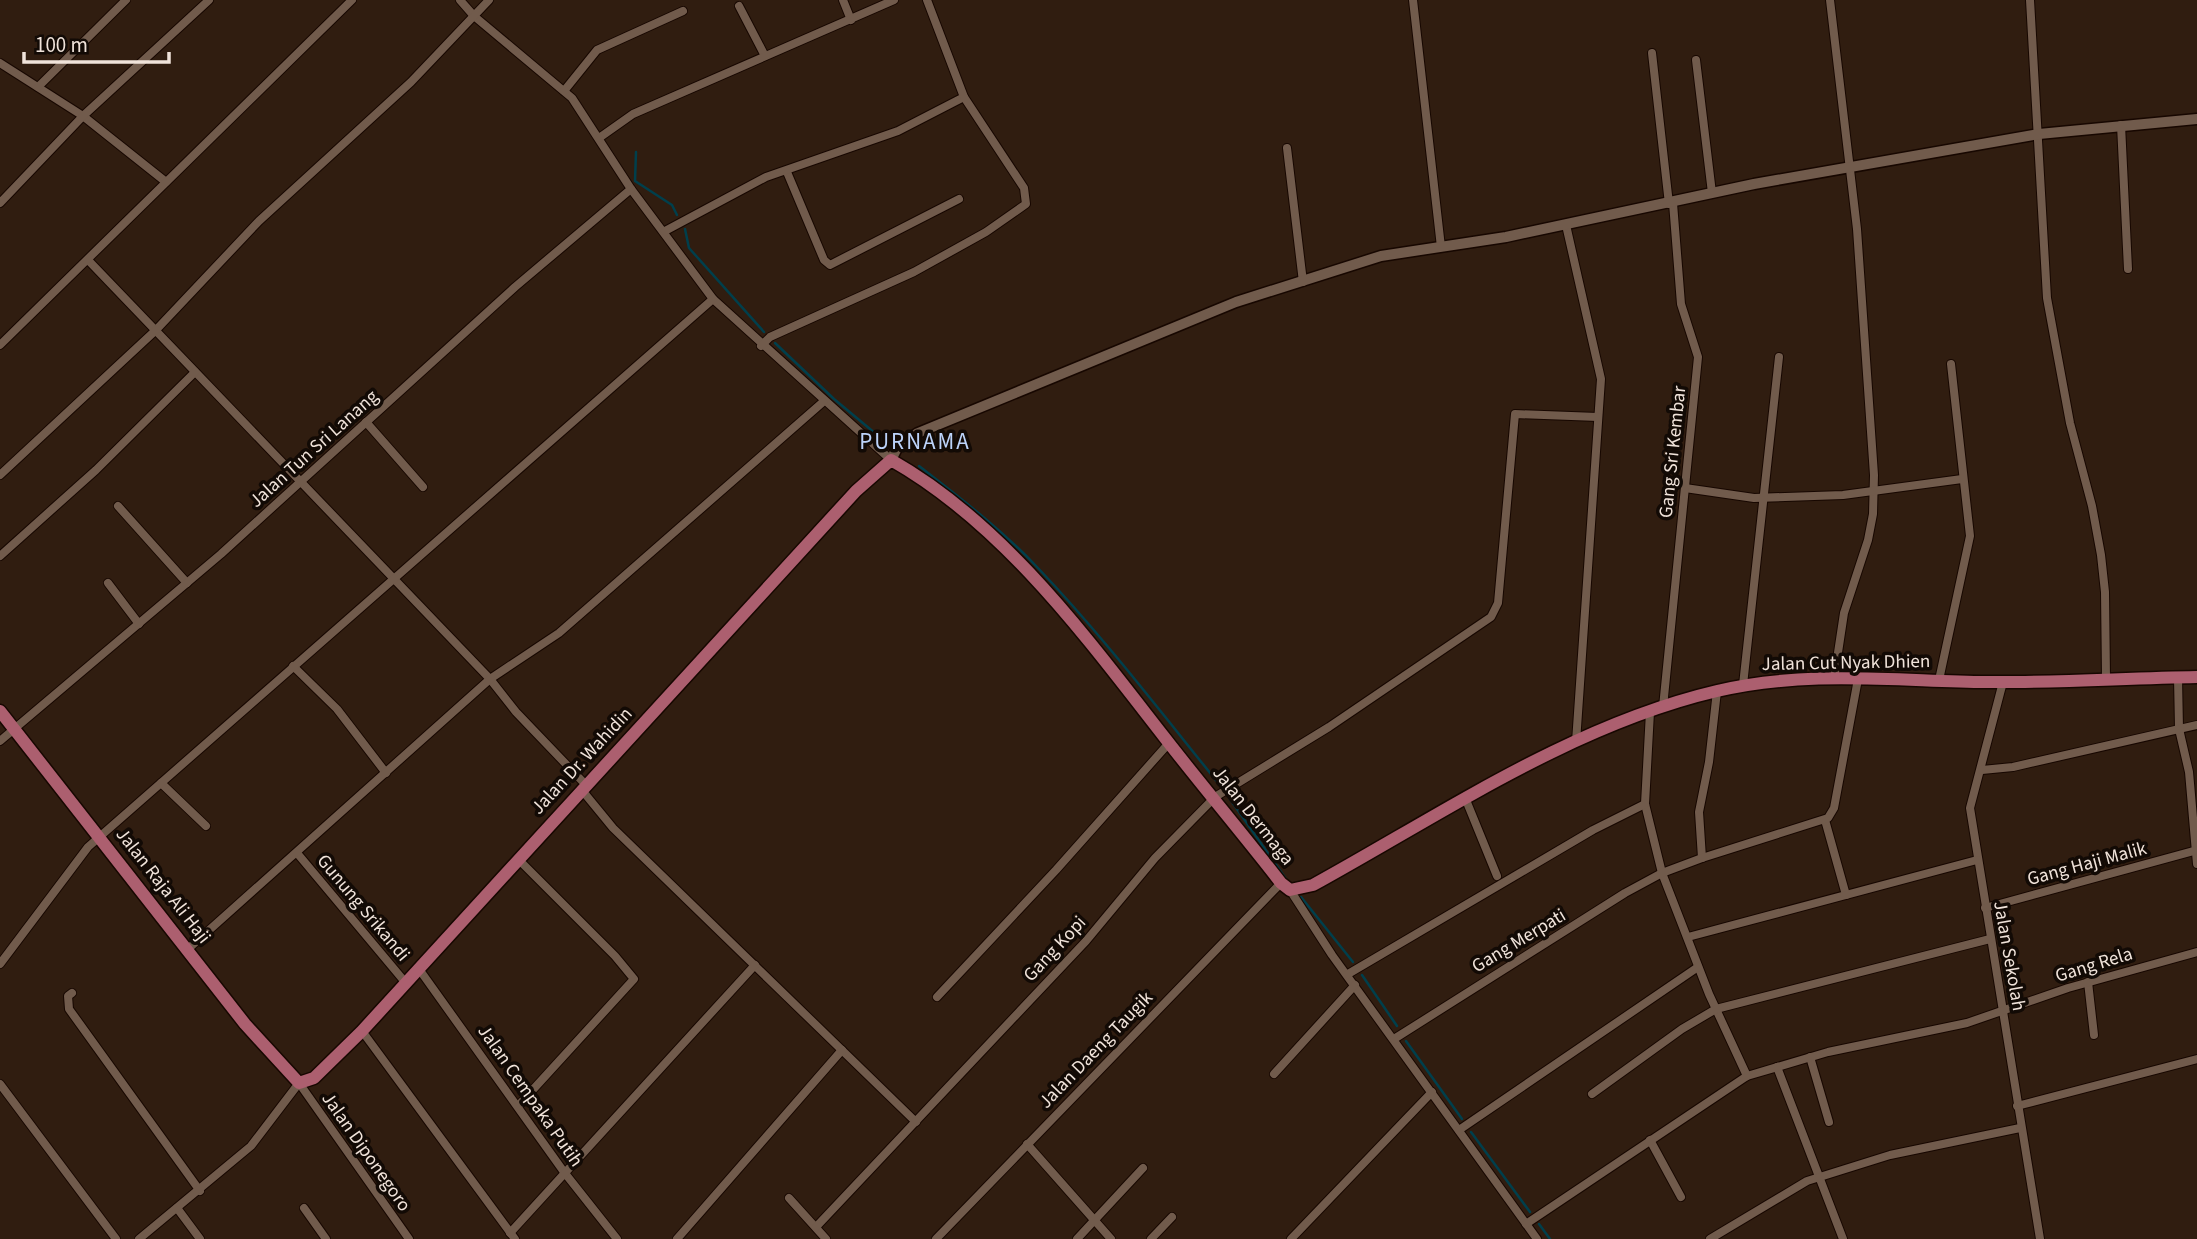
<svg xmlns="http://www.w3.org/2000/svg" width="2197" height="1239" font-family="'Source Sans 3',sans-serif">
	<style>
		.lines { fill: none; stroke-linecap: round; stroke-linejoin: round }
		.stream { stroke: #003f4c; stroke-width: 2.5 }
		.street-casing { stroke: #170700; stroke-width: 10 }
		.secondary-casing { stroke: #170700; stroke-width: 13 }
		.primary-casing { stroke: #170700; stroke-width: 15 }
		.street { stroke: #715b4c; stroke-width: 8 }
		.secondary { stroke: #715b4c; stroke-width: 10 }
		.primary { stroke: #ac5f6f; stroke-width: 12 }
		.labels { text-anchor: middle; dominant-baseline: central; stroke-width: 7; stroke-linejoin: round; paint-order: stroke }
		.street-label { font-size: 19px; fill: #f0e3da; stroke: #120a05 }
		.quarter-label { font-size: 23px; letter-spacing: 2px; fill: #bcd3fa; stroke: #120a05 }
	</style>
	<rect width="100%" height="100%" fill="#301d10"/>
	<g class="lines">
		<g class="stream">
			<path d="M636 152 635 181 672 205 677 215"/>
			<path d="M685 229 689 248 764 332"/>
			<path d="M775 343 834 399 894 449"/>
			<path d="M919 466C960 498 1001 529 1037 567 1102 635 1160 711 1219 784"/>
			<path d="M1230 799 1288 882"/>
			<path d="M1301 897 1353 962"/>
			<path d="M1362 975 1397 1026"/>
			<path d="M1406 1041 1462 1119"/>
			<path d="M1471 1132 1530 1212"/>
			<path d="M1539 1224 1550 1239"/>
		</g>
		<defs>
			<g id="street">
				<path d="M460 0 474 16 572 98 631 189 713 299 891 460"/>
				<path d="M843 0 851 20"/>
				<path d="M1413 0 1441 247"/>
				<path d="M1830 0 1857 229 1874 475 1873 514 1868 540 1844 613 1834 679"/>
				<path d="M2030 0 2047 298 2070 423 2092 506 2101 555 2105 592 2106 678"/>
				<path d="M739 6 765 56"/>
				<path d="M1652 53 1669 204"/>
				<path d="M1696 60 1712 193"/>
				<path d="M0 63 83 116 166 182"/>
				<path d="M38 87 126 0"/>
				<path d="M564 91 597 50 683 11"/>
				<path d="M2121 125 2128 269"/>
				<path d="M599 138 633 114 894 0"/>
				<path d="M1287 148 1303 282"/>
				<path d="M787 172 824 260 830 265 959 199"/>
				<path d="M0 203 83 116 209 0"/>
				<path d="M1566 225 1601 379 1576 742"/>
				<path d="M665 231 766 177 898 131 964 97"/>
				<path d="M88 260 490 679 516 712 585 784"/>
				<path d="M0 345 352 0"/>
				<path d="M761 346 770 337 914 272 986 232 1026 204 1024 188 964 97 927 0"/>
				<path d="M366 422 423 487"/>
				<path d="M0 475 156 330 259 221 411 82 489 0"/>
				<path d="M1685 488 1754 498 1843 495 1962 479"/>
				<path d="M118 506 187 583"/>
				<path d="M0 556 96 470 195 372"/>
				<path d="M108 583 139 624"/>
				<path d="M293 666 337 709 386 773"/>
				<path d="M2178 677 2179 729 2189 772 2197 864"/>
				<path d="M1939 680 1970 536 1951 364"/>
				<path d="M2003 682 1970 808 2040 1239"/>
				<path d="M1743 685 1779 357"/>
				<path d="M1663 707 1698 357 1681 304 1673 203"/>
				<path d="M1650 712 1645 804 1662 873 1709 994 1747 1076"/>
				<path d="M0 741 221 554 515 287 631 189"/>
				<path d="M1982 770 2013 767 2197 725"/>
				<path d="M161 783 206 826"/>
				<path d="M581 789 613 828 916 1122"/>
				<path d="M1466 800 1497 876"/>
				<path d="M1825 820 1846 895"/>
				<path d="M297 853 405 982"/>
				<path d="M1702 858 1699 812 1709 762 1717 691"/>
				<path d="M1290 890 1332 955 1537 1239"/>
				<path d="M1985 908 2197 850"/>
				<path d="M1688 937 1977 860"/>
				<path d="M188 949 490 679 559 633 823 402"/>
				<path d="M0 964 88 847 713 299"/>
				<path d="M419 969 564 1172 617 1239"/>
				<path d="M1348 974 1593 830 1645 804"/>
				<path d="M2088 982 2094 1035"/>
				<path d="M72 993 68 996 69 1009 200 1191"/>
				<path d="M937 997 1056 870 1169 743"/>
				<path d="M362 1031 515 1239"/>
				<path d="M1394 1039 1625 893 1662 873 1702 858 1828 818 1834 808 1858 679"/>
				<path d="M1810 1057 1829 1122"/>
				<path d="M1777 1067 1843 1239"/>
				<path d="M1274 1074 1355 985"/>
				<path d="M0 1084 116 1239"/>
				<path d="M1592 1094 1682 1029 1716 1009 1990 939"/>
				<path d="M518 1106 634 979 615 956 518 859"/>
				<path d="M2017 1106 2197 1059"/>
				<path d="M1459 1130 1698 967"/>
				<path d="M1650 1140 1681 1197"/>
				<path d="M1027 1144 1111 1239"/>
				<path d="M789 1198 826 1239"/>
				<path d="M177 1208 200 1239"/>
				<path d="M304 1208 326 1239"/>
				<path d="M1526 1224 1747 1076 1828 1052 1967 1023 2068 988 2197 952"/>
				<path d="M816 1227 1086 941 1155 858 1215 797 1329 727 1491 617 1498 603 1515 414 1598 417"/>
				<path d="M510 1233 755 965"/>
				<path d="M139 1239 251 1146 299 1083 409 1239"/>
				<path d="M677 1239 842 1050"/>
				<path d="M936 1239 1281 883"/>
				<path d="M1077 1239 1143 1168"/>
				<path d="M1151 1239 1172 1217"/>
				<path d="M1291 1239 1432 1092"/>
				<path d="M1710 1239 1807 1181 1890 1155 2020 1128"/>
			</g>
			<path id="secondary" d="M891 460 898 446 918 433 1236 302 1381 256 1506 237 1754 184 2039 134 2197 119"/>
			<path id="primary" d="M0 711 245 1024 299 1083 314 1078 362 1031 856 491 891 460C1004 524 1086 637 1165 738 1203 787 1243 834 1281 883L1290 890 1313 885C1442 814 1572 725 1717 691 1804 670 1897 681 1986 682 2056 683 2127 678 2197 677"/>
		</defs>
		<use href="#street" class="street-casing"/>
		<use href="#secondary" class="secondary-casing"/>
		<use href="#primary" class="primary-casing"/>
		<use href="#street" class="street"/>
		<use href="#secondary" class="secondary"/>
		<use href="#primary" class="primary"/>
	</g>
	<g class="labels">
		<g class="street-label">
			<text transform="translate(314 449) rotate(-42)">Jalan Tun Sri Lanang</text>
			<text transform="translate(1673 452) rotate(-84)">Gang Sri Kembar</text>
			<text transform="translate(1846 663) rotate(-1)">Jalan Cut Nyak Dhien</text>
			<text transform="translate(582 761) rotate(-47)">Jalan Dr. Wahidin</text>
			<text transform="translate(1253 816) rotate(52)">Jalan Dermaga</text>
			<text transform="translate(2087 864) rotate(-15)">Gang Haji Malik</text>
			<text transform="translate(163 886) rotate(52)">Jalan Raja Ali Haji</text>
			<text transform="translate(363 908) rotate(50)">Gunung Srikandi</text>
			<text transform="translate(1519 941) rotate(-31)">Gang Merpati</text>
			<text transform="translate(1055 949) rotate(-47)">Gang Kopi</text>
			<text transform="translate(2009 956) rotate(80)">Jalan Sekolah</text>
			<text transform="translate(2094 965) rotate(-17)">Gang Rela</text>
			<text transform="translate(1096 1050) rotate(-46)">Jalan Daeng Taugik</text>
			<text transform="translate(530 1096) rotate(55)">Jalan Cempaka Putih</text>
			<text transform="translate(366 1152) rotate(55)">Jalan Diponegoro</text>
		</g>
		<g class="quarter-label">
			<text x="915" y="441">PURNAMA</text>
		</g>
	</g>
	<path d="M24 52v10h145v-10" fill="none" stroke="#f0e3da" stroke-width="3.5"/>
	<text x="35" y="52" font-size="21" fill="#f0e3da" stroke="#120a05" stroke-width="5" paint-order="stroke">100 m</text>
</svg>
